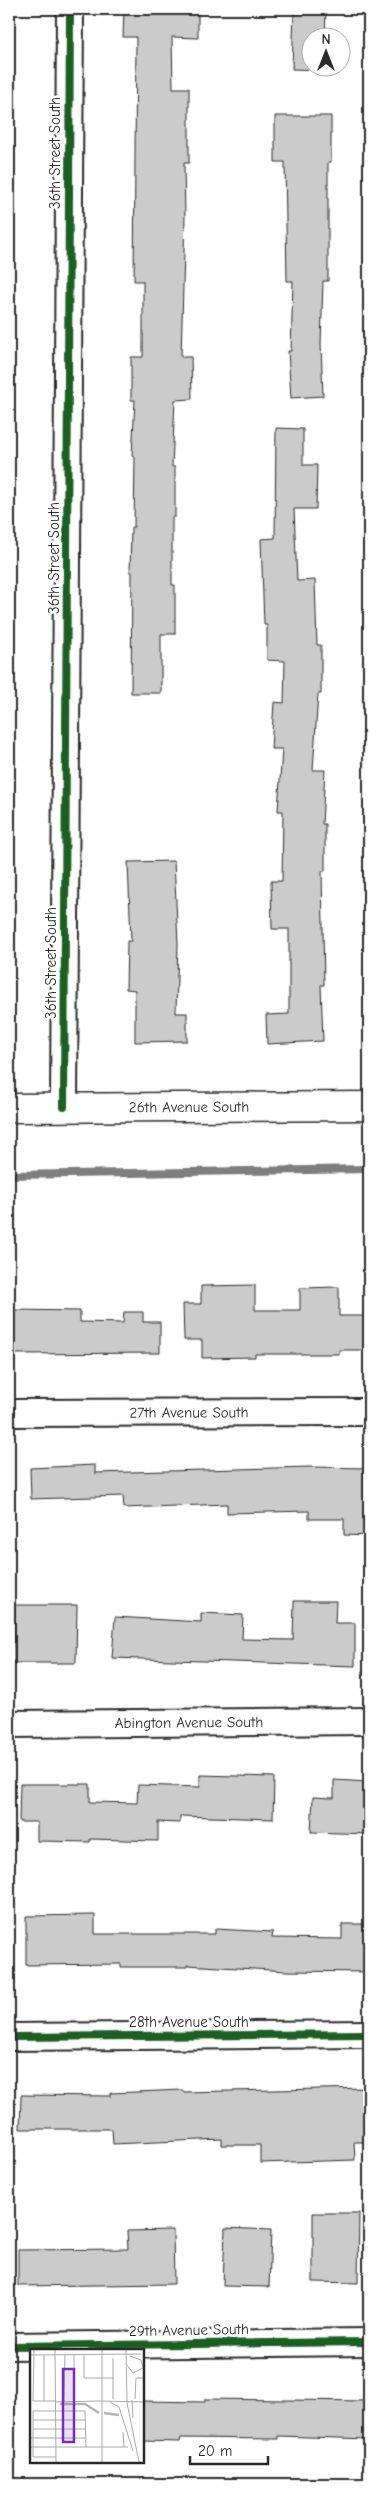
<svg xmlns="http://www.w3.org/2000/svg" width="378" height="2493" font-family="'Comic Neue',sans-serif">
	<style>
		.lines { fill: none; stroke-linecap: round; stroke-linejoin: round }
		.stream { stroke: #7e7e7e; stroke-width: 8 }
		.building { fill: #cbcbcb; stroke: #2b2b2b }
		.minor-casing { stroke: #2b2b2b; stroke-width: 30 }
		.tertiary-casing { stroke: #2b2b2b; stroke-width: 31 }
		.minor { stroke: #fff; stroke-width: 26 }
		.tertiary { stroke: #fff; stroke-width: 28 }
		.cycleway-casing { stroke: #fff; stroke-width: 11 }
		.cycleway { stroke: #1b5e20; stroke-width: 8 }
		.labels { text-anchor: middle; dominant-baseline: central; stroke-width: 5; stroke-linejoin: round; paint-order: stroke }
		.street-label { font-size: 15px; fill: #2b2b2b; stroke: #fff }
		.inset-river { fill: none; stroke: #b6b6b6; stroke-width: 2.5 }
		.inset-road { fill: none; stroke: #aaa; stroke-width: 1 }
		.view { fill: #7b2cbf; fill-opacity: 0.15; stroke: #7b2cbf; stroke-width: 2.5 }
		.inset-edge { fill: none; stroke: #2b2b2b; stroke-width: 2.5 }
	</style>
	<rect width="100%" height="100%" fill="#fff"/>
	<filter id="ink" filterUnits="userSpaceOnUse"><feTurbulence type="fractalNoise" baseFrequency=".02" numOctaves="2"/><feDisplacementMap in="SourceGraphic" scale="10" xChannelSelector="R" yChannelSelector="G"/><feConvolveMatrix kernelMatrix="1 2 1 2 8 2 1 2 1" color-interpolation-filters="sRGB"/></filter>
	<g filter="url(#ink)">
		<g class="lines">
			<path class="stream" d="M9 1175 369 1169"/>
		</g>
		<g class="building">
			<path d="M124 9H198V38L172 37 173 88H189V163H184L185 217 181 357H191L192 399 175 400 172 467H175V517H172V585H175V634H161V693H131L132 572H130L131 527H134L135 456H132L135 400H131V357H143V281H134L136 37H123Z"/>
			<path d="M294 11H326L325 38H310V68H324V70L292 69Z"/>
			<path d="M275 116H331V162H328V281H323L321 344 323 396 291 398 288 351H291L293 281H287L285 162H275Z"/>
			<path d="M276 428 303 429V465H317L316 509H294L297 581 315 580 317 645H321V694H318L313 770H325L322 824H325V871H322L324 985H321L323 1041 267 1044 266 1015 289 1014V929H272L271 881H282L283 811H278L282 749H271L274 702 284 703 285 661 267 660V625H264L261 539 275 538Z"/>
			<path d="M174 861 178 943 176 1013H187V1041L135 1042V990L126 989 127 941H131L128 862Z"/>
			<path d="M255 1285V1310H300V1288L339 1287V1316H369V1350H339V1354H255V1357L202 1358V1340H184L183 1304H201V1286Z"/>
			<path d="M14 1310 80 1311V1322L123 1323 124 1312H143V1322H160V1353L13 1354Z"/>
			<path d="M95 1465V1473L310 1467 369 1468V1536L344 1535V1519H309V1511L227 1513V1504L124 1508 123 1496 31 1499 30 1468Z"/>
			<path d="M294 1601H336L335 1623H355V1666L112 1658 115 1617 201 1622V1613L243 1615 242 1639 293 1640Z"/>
			<path d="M14 1605H77L76 1663H14Z"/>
			<path d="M200 1775 274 1777 273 1819 180 1816V1823L158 1822V1841L90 1839V1842L37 1841V1822H19L20 1784H90V1802L137 1803 138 1785 200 1787Z"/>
			<path d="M334 1780 369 1782V1834L311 1832 313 1797 334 1798Z"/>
			<path d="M95 1915V1934H215V1929L273 1932 272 1938 342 1939V1924H369V1972L287 1971 187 1965V1967H121V1964L26 1965V1916Z"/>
			<path d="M369 2088V2142H354L355 2160 260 2163V2145H222V2139L113 2144 112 2129H20L21 2095 111 2096V2093L183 2090V2092Z"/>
			<path d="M313 2213H359L358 2283 313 2282Z"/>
			<path d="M225 2228 271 2230 269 2287 223 2286Z"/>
			<path d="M173 2230 174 2284 18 2286V2250L128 2249 127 2231Z"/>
			<path d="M205 2399 369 2401V2439L278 2436V2439L181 2438 180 2442 142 2441V2401L205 2402Z"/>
		</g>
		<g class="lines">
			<defs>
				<g id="minor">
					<path d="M64 1107 70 9"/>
					<path id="s1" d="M9 1413 369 1412"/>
					<path id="s2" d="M9 1724 369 1721"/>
					<path d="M9 2037 369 2034"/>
					<path d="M9 2346 369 2342"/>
				</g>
				<g id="tertiary">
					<path id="s3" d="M9 1108 369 1106"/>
				</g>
			</defs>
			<use href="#minor" class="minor-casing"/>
			<use href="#tertiary" class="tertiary-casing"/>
			<use href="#minor" class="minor"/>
			<use href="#tertiary" class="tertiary"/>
			<defs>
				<g id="cycleway">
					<path d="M64 1107 70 9"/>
					<path d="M9 2037 369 2034"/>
					<path d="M9 2346 369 2342"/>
				</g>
			</defs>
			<use href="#cycleway" class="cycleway-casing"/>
			<use href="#cycleway" class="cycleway"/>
		</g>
	</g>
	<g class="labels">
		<g class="street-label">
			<text transform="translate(55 153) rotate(-90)">36th Street South</text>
			<text transform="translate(54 558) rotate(-90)">36th Street South</text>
			<text transform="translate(51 963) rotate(-90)">36th Street South</text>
			<text stroke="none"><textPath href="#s3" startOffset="180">26th Avenue South</textPath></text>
			<text stroke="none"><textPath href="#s1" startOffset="180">27th Avenue South</textPath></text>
			<text stroke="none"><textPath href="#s2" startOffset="180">Abington Avenue South</textPath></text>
			<text x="189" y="2022">28th Avenue South</text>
			<text transform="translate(189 2330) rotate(-1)">29th Avenue South</text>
		</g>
	</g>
	<g transform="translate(30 2349)">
		<rect width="114" height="114" fill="#fff"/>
		<path class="inset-river" d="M30 55H55L69 64M74 64 89 66"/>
		<path class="inset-road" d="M4 0 3 52H26M25 0 26 113M72 0V113M96 0 97 54 109 113M0 6 111 5M14 6V52M54 6V29H83M83 9V50M97 16 103 24 113 19 111 11 100 7M105 50 106 29H114M102 51 103 69M70 52 114 53M26 53 70 52M34 53 35 6M44 53V6M80 53 89 58 103 102M3 71H55M3 80H56M93 83 94 98M0 89H56M0 98H98M26 108H3V62H55L56 98"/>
		<path class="view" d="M33 20H44V93H33Z"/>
		<rect width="114" height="114" class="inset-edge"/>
	</g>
	<rect width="378" height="2493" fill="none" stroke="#fff" stroke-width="30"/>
	<rect x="15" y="15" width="348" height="2463" fill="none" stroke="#2b2b2b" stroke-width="2" filter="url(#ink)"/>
	<g transform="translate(326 52)"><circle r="24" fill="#ffffff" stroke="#aaaaaa"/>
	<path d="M0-4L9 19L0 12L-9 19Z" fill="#2b2b2b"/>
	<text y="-8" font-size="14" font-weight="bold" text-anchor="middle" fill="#2b2b2b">N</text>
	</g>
	<path d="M190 2456v8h78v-8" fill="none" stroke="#2b2b2b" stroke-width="2.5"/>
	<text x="198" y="2456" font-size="15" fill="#2b2b2b" stroke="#ffffff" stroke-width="4" paint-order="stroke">20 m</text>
</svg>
